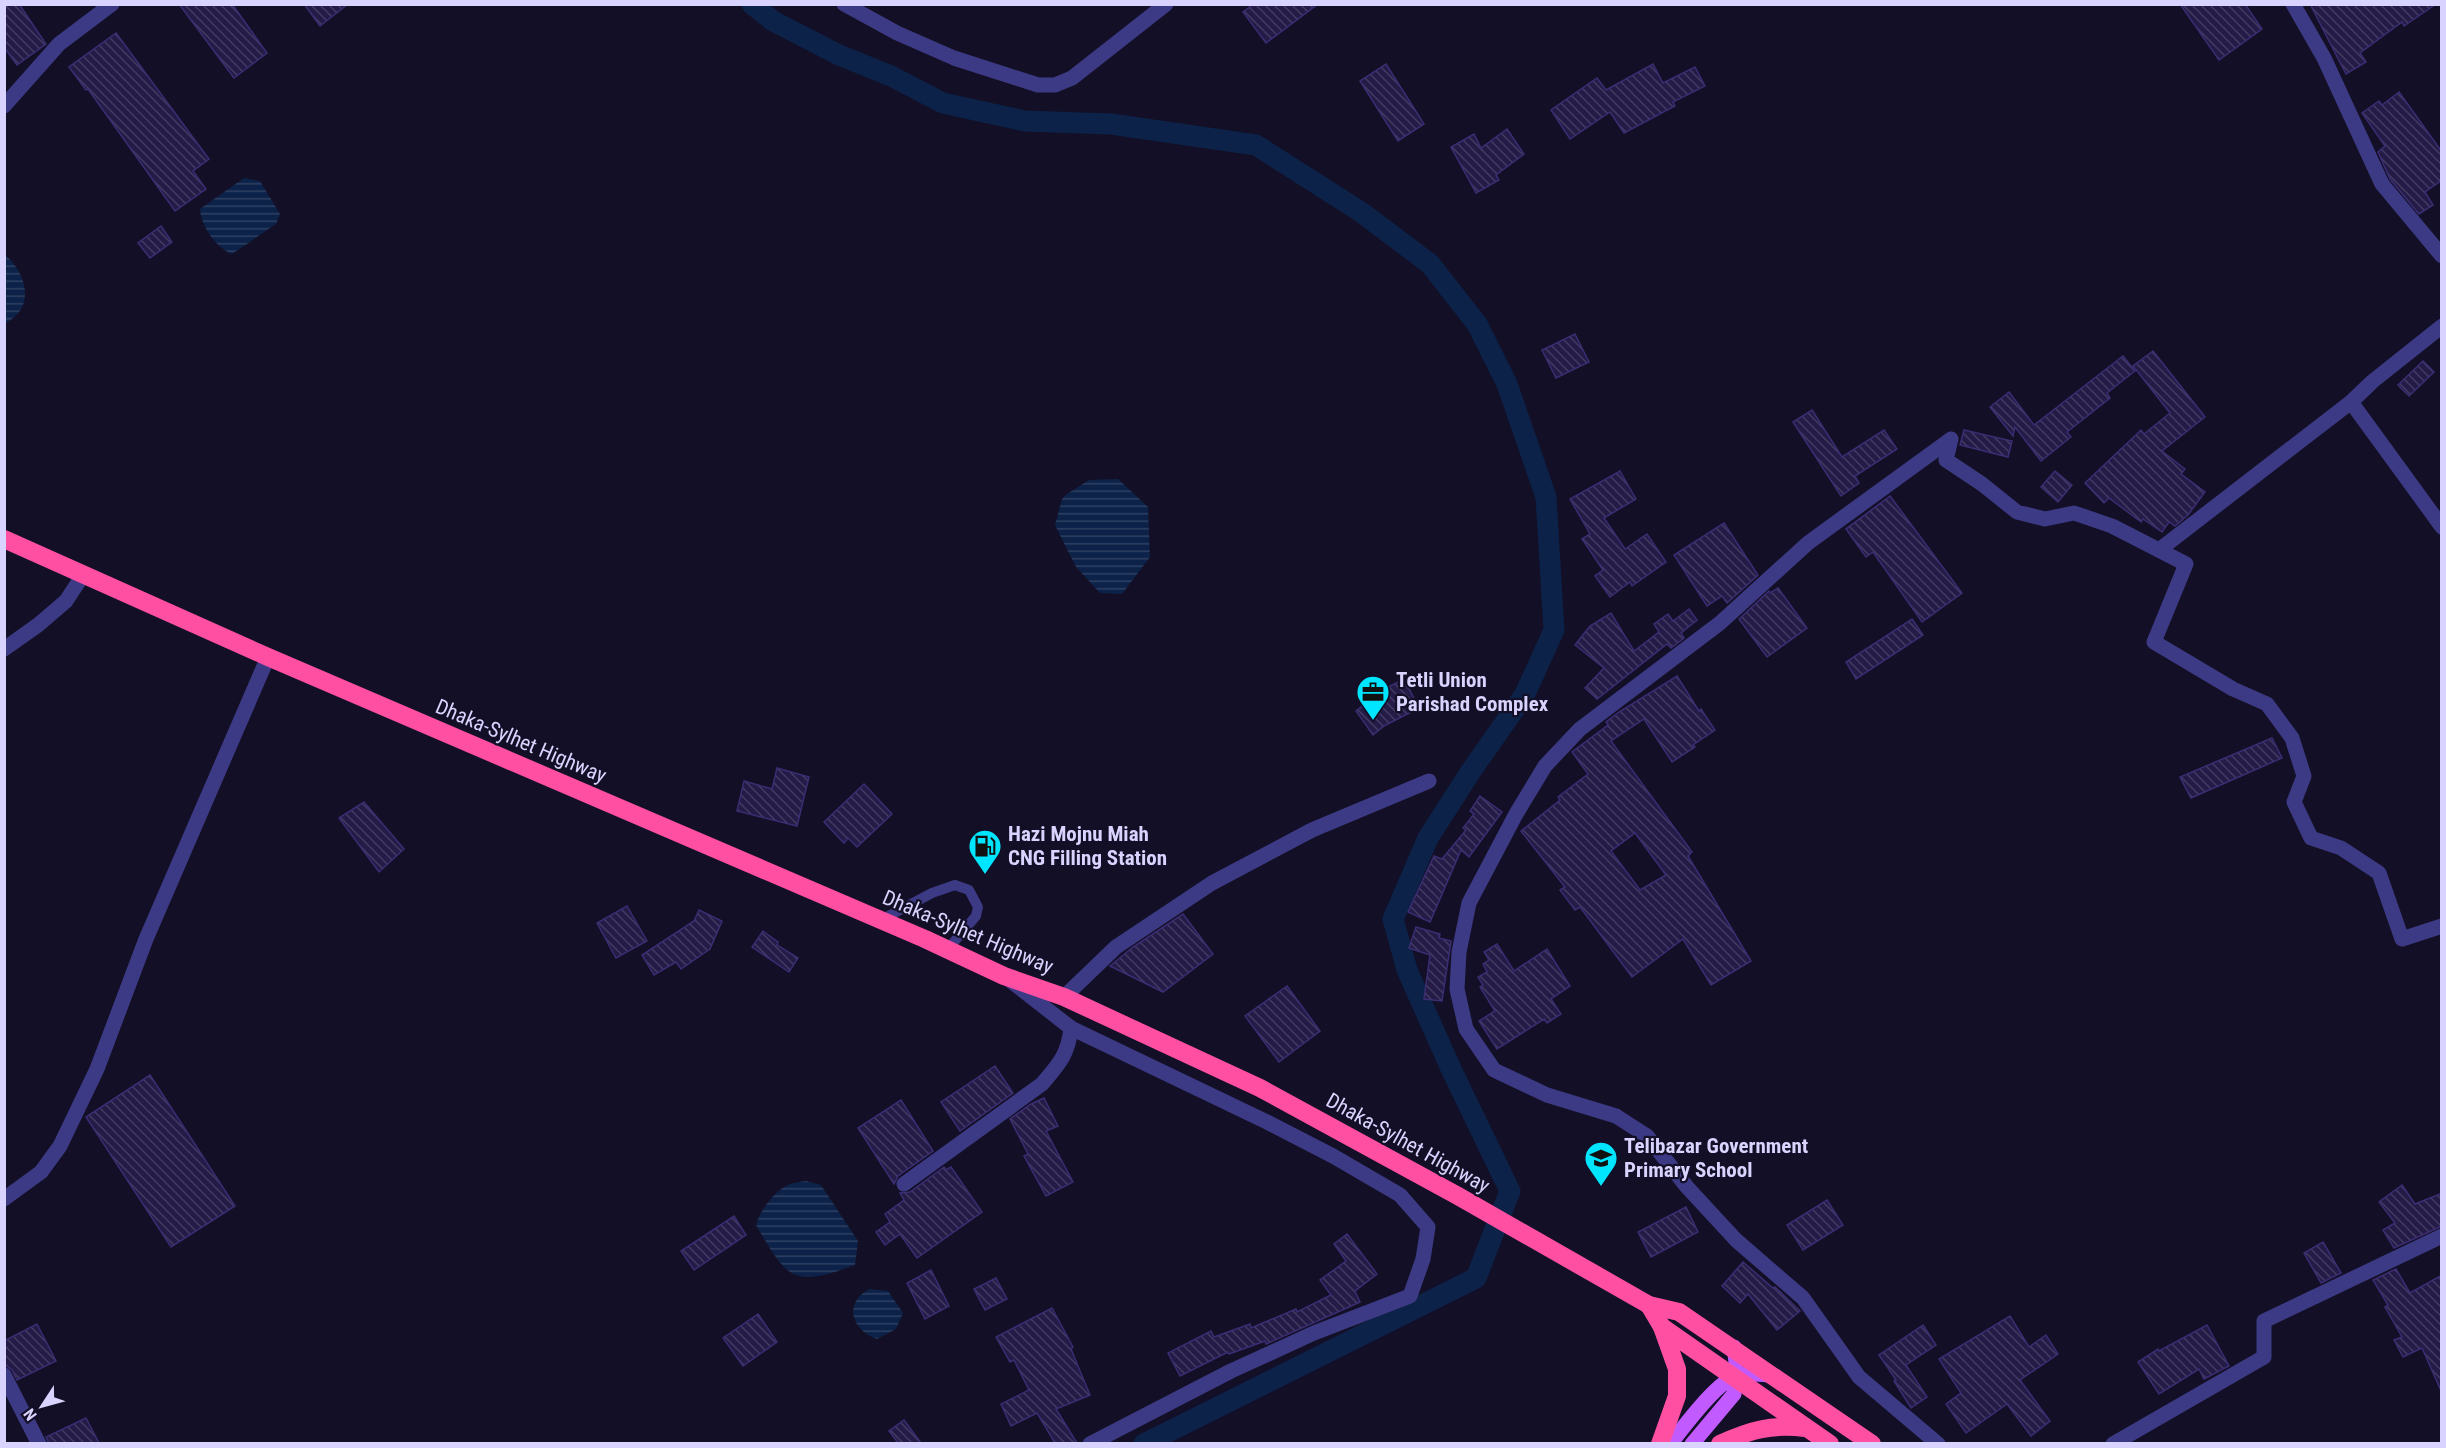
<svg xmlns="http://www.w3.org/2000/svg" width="2446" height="1448" font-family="'Roboto Condensed',sans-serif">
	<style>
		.water { fill: url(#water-rules) }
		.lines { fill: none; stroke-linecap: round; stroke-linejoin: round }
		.canal { stroke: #0c2248; stroke-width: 21 }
		.building { fill: url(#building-back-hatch); stroke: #3b2d73; stroke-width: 1.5; fill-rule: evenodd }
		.lane { stroke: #3d3a85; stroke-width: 10 }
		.street { stroke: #3d3a85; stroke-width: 15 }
		.primary { stroke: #c25bff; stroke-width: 15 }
		.highway { stroke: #ff4fa3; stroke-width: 18 }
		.labels { text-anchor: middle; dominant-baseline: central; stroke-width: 4.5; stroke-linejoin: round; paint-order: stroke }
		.poi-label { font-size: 21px; font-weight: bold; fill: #d9d4ff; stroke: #130f26; text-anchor: start }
		.street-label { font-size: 21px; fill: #d9d4ff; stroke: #130f26 }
	</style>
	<defs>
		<pattern id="water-rules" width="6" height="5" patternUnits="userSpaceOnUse" patternTransform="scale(1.5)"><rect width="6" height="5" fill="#0c2248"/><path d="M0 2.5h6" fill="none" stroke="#2f4163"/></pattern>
		<pattern id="building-back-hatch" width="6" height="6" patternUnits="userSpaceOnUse" patternTransform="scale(1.5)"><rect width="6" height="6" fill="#241b47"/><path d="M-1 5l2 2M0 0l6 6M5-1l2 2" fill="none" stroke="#433b63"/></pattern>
	</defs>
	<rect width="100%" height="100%" fill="#130f26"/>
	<g class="water">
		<path d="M244 178 260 181 280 214 276 224 232 254C216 248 201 226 200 209Z"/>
		<path d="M5 255C27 273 36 309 5 323Z"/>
		<path d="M1118 479 1148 507 1150 557 1122 594 1100 593 1076 567 1055 525 1062 499 1067 494 1089 480Z"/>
		<path d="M806 1181 821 1185 858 1241 855 1265C793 1288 788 1280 756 1225 760 1211 773 1193 786 1186 791 1183 799 1182 806 1181Z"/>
		<path d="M869 1289 888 1291 903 1313 896 1329 877 1339C861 1334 845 1316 858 1298 860 1295 865 1292 869 1289Z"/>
	</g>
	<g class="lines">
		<path class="canal" d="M752 4 773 21 839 55 891 76 943 103 1025 121 1111 124 1256 145 1361 212 1430 264 1477 324 1507 384 1546 497 1554 630 1525 694 1471 771 1428 838 1393 919 1407 970 1452 1071 1510 1191 1476 1278 1144 1444"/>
	</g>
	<g class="building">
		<path d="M4 4H19L46 44 17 65 4 47Z"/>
		<path d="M179 4H232L267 53 234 78Z"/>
		<path d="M304 4H348L320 26Z"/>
		<path d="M1254 4H1318L1266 43 1243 12Z"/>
		<path d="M2180 4H2245L2262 29 2219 60Z"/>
		<path d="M2310 4H2436L2404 26 2402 22 2360 53 2366 62 2346 74Z"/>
		<path d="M116 33 209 159 193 171 206 189 175 211 88 89 86 90 69 67Z"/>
		<path d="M1386 64 1424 124 1398 141 1360 81Z"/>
		<path d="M1653 64 1663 83 1695 67 1705 86 1673 102 1675 106 1624 133 1610 112 1570 139 1551 110 1597 78 1606 90Z"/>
		<path d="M2399 92 2442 152V180L2425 192 2433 205 2419 214 2390 179 2378 152 2385 146 2362 113 2379 101 2382 105Z"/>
		<path d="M1507 129 1524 154 1496 175 1499 180 1476 193 1451 147 1474 134 1481 148Z"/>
		<path d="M161 226 172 242 150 258 138 243Z"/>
		<path d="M1575 334 1589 362 1556 378 1542 350Z"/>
		<path d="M2153 351 2205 417 2162 451 2185 469 2181 474 2205 492 2188 515 2175 526 2169 522 2162 532 2143 519 2141 522 2109 498 2104 503 2085 483 2141 430 2144 434 2170 413 2133 366Z"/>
		<path d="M2123 356 2135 371 2107 393 2110 398 2067 432 2071 437 2041 461 2015 427 2013 436 1990 407 2009 392 2034 425Z"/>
		<path d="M2423 361 2434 372 2409 396 2398 385Z"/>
		<path d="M1812 410 1842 457 1884 430 1897 449 1855 476 1859 483 1841 496 1793 422Z"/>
		<path d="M1964 430 2012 441 2008 457 1960 445Z"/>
		<path d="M1620 471 1636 499 1604 518 1625 549 1647 534 1666 562 1632 586 1630 582 1610 597 1595 576 1603 570 1582 539 1590 534 1570 499Z"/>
		<path d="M2055 471 2072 485 2058 502 2041 487Z"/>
		<path d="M1890 496 1962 593 1922 622 1873 552 1866 557 1846 529Z"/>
		<path d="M1724 523 1758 575 1727 603 1722 596 1707 606 1674 555Z"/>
		<path d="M1778 588 1807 628 1767 657 1739 619 1769 591 1770 593Z"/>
		<path d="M1689 609 1697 620 1681 633 1684 638 1671 648 1667 644 1597 699 1585 688 1604 668 1575 645 1590 626 1611 613 1634 651 1659 632 1654 624 1668 614 1673 621Z"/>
		<path d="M1912 619 1923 635 1856 679 1846 662Z"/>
		<path d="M1677 676 1699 711 1701 709 1715 730 1693 745 1695 747 1672 762 1644 719 1611 741 1692 852 1688 856 1751 961 1711 985 1683 939 1632 977 1580 907 1575 910 1560 890 1565 887 1521 831 1560 800 1558 797 1588 774 1572 752 1608 725 1606 722 1619 712ZM1635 833 1666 875 1640 890 1611 851Z"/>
		<path d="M1404 679 1419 708 1384 726 1373 735 1356 711 1375 696 1374 694Z"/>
		<path d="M2272 738 2282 758 2191 798 2180 777Z"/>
		<path d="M777 768 809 777 797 826 737 811 744 781 772 789Z"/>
		<path d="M864 784 892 814 857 847 848 838 844 843 824 822Z"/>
		<path d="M1480 796 1502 812 1469 857 1461 850 1430 922 1408 912 1434 856 1442 859 1466 830 1463 828 1474 814 1470 811Z"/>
		<path d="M364 802 404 849 379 872 339 818Z"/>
		<path d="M627 906 647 941 616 958 597 923Z"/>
		<path d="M699 910 722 921 710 949 681 969 676 962 654 975 642 955 694 921Z"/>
		<path d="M1183 914 1213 954 1163 992 1110 966 1133 947Z"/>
		<path d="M1416 927 1440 934 1439 938 1451 941 1442 1001 1424 999 1430 955 1409 948Z"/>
		<path d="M763 931 778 942 777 945 798 958 789 972 752 947Z"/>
		<path d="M1497 944 1514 971 1547 949 1570 986 1551 999 1561 1014 1547 1023 1544 1019 1497 1049 1479 1021 1495 1011 1480 987 1483 985 1478 977 1487 972 1483 964 1489 960 1484 952Z"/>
		<path d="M1287 986 1320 1031 1279 1062 1245 1016Z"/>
		<path d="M995 1066 1013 1093 960 1131 941 1102Z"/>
		<path d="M150 1075 235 1206 171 1247 86 1117Z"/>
		<path d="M1044 1098 1058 1126 1046 1131 1073 1182 1046 1196 1024 1156 1028 1154 1010 1119 1031 1104Z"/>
		<path d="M901 1100 933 1151 898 1176 894 1184 858 1128Z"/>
		<path d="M944 1167 946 1170 951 1167 982 1212 917 1258 900 1234 885 1245 876 1232 890 1222 885 1214 904 1200 900 1193 910 1192Z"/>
		<path d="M2402 1185 2415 1204 2442 1193V1226L2394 1248 2383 1230 2395 1223 2379 1202Z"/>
		<path d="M1827 1200 1843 1225 1803 1250 1787 1225Z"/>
		<path d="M1686 1207 1698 1232 1651 1257 1638 1232Z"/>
		<path d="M734 1216 746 1235 694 1270 681 1251Z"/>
		<path d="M1347 1234 1377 1274 1355 1291 1360 1302 1266 1344 1265 1341 1229 1354 1228 1352 1180 1376 1168 1353 1211 1331 1214 1337 1250 1324 1251 1328 1296 1309 1297 1312 1331 1295 1320 1280 1346 1261 1334 1244Z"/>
		<path d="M2323 1242 2341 1273 2321 1283 2304 1253Z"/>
		<path d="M1743 1262 1773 1288 1775 1287 1800 1311 1777 1330 1748 1294 1740 1303 1722 1286Z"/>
		<path d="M2396 1269 2410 1293 2442 1275V1393L2422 1348 2403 1357 2394 1340 2402 1337 2385 1307 2388 1305 2373 1280Z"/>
		<path d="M931 1270 949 1306 925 1319 907 1283Z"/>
		<path d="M996 1278 1007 1299 985 1310 974 1289Z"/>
		<path d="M1052 1308 1073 1347 1071 1349 1090 1395 1056 1409 1077 1443H1055L1037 1413 1011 1426 1001 1404 1029 1390 1014 1360 1010 1362 996 1337Z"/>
		<path d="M758 1314 777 1342 743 1366 723 1338Z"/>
		<path d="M2010 1316 2029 1347 2046 1335 2058 1354 2020 1380 2050 1421 2031 1436 2007 1404 1966 1433 1946 1404 1961 1393 1939 1359Z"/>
		<path d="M37 1324 56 1361 17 1380 12 1370 4 1364V1341Z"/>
		<path d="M1923 1325 1936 1345 1906 1365 1927 1397 1911 1408 1894 1381 1896 1380 1879 1355Z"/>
		<path d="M2207 1325 2229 1366 2204 1379 2199 1369 2159 1394 2138 1362 2158 1349 2159 1351Z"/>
		<path d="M86 1418 99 1443H49L46 1437Z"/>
		<path d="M904 1420 921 1443H898L889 1431Z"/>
	</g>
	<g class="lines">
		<path class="lane" d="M881 920 932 893 955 885 969 890 978 907 976 916 947 950"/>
		<g class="street">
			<path d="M844 4 897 33 954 58 1038 85H1055L1072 78 1166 4"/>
			<path d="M2293 4 2324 58 2382 184 2442 256"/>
			<path d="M4 106 59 44 112 4"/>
			<path d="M2351 402 2442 527"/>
			<path d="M2159 550 2351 402 2373 381 2442 326"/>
			<path d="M4 649 38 625 66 601 83 575"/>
			<path d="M1011 981 1071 1028 1267 1122 1333 1156 1400 1195 1428 1227 1423 1259 1410 1296 1314 1333 1231 1371 1090 1444"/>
			<path d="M1064 997 1116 947 1212 883 1312 830 1429 781"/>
			<path d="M904 1184 1042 1084C1059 1064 1068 1055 1071 1028"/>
			<path d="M4 1199 41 1172 60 1146 97 1069 146 939 268 657"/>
			<path d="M4 1375 39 1444"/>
			<path d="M1938 1444 1859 1377 1803 1298 1736 1240 1687 1187 1647 1136 1616 1116 1547 1095 1494 1070 1466 1029 1457 989 1459 952 1469 903 1516 814 1545 766 1580 729 1720 623 1808 543 1951 439 1946 460 1982 484 2017 512 2045 519 2074 513 2112 526 2186 564 2154 642 2233 689 2267 704 2292 738 2304 776 2294 802 2311 838 2341 848 2379 873 2402 939 2442 926"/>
			<path d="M2113 1444 2264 1357V1321L2442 1236"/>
		</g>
		<g class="primary">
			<path d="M1670 1444C1684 1427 1717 1381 1737 1376 1749 1373 1763 1374 1775 1376"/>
			<path d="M1692 1444 1734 1394 1736 1362 1734 1347"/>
		</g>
		<g class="highway">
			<path d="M4 539 268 657 925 939 1004 976 1064 997 1260 1088 1458 1196 1649 1305 1679 1312 1872 1444"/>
			<path d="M1649 1305 1662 1327 1830 1444"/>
			<path d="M1660 1444 1677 1396V1369L1662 1327"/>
			<path d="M1720 1444C1750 1430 1772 1424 1805 1428"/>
		</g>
	</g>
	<defs>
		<symbol id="office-pin" viewBox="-11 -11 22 30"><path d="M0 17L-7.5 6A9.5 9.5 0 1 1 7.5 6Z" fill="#00e5ff" stroke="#130f26"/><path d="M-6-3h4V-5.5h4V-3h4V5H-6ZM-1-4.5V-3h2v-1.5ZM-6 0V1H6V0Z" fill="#111"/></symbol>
		<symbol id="fuel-pin" viewBox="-11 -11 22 30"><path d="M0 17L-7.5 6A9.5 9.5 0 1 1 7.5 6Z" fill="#00e5ff" stroke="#130f26"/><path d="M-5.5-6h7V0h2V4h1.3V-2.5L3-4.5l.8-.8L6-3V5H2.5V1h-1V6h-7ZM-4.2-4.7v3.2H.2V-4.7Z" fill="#111"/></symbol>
		<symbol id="school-pin" viewBox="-11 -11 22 30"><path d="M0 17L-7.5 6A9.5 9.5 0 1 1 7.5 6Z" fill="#00e5ff" stroke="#130f26"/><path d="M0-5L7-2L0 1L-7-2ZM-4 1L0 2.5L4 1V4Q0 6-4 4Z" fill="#111"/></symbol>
	</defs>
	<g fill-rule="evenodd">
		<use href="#office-pin" x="1354" y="673" width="38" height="52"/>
		<use href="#fuel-pin" x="966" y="827" width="38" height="52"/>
		<use href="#school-pin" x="1582" y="1139" width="38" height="52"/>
	</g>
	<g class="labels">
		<g class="poi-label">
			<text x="1396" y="680">Tetli Union<tspan x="1396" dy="24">Parishad Complex</tspan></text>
			<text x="1008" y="834">Hazi Mojnu Miah<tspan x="1008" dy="24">CNG Filling Station</tspan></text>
			<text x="1624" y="1146">Telibazar Government<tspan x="1624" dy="24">Primary School</tspan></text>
		</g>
		<g class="street-label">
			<text transform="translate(521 741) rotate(23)">Dhaka-Sylhet Highway</text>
			<text transform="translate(968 932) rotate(23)">Dhaka-Sylhet Highway</text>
			<text transform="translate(1408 1143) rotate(29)">Dhaka-Sylhet Highway</text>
		</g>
	</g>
	<rect width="2446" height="1448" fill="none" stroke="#d9d4ff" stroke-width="12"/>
	<g transform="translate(42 1406) rotate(234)" stroke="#130f26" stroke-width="4.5" paint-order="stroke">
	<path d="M0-4.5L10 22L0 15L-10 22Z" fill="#d9d4ff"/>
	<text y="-9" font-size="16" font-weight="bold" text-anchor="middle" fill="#d9d4ff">N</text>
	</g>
</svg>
